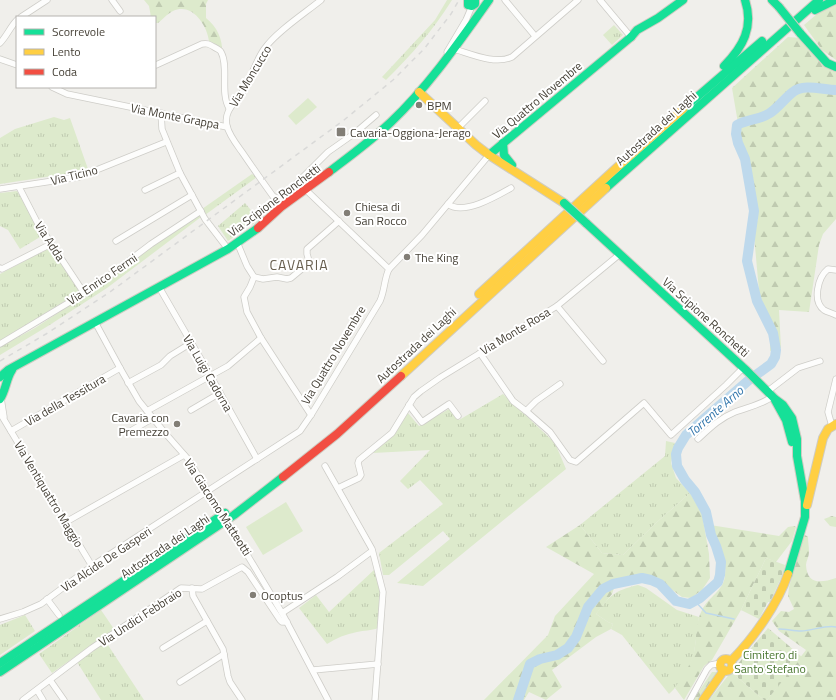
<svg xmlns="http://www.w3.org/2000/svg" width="836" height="700" font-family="'Titillium Web',sans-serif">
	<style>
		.grass { fill: url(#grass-tufts) }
		.forest { fill: url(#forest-firs) }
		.cemetery { fill: url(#cemetery-stones) }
		.pitch { fill: #ddeacc }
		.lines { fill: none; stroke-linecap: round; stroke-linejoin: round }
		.stream { stroke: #bed9ec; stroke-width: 1.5 }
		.river { stroke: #bed9ec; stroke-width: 10 }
		.street-casing { stroke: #cecdc8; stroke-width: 7 }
		.fast-casing { stroke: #cfccc2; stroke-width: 10 }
		.slow-casing { stroke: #cfccc2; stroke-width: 10 }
		.jam-casing { stroke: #cfccc2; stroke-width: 10 }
		.street { stroke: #fdfdfc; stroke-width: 5.5 }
		.fast { stroke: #16e098; stroke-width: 8 }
		.slow { stroke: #ffcf43; stroke-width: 8 }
		.jam { stroke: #f24e42; stroke-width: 8 }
		.rail { stroke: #d9d9d8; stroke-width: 1.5; stroke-dasharray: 5 5; stroke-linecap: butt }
		.street-bridge-casing { stroke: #cecdc8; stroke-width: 7; stroke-linecap: butt }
		.fast-bridge-casing { stroke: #cfccc2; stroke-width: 10; stroke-linecap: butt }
		.street-bridge { stroke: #fdfdfc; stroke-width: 5.5 }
		.fast-bridge { stroke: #16e098; stroke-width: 8 }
		.poi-dot { fill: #827e76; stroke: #fff; stroke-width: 1.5 }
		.labels { text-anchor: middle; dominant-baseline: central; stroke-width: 4; stroke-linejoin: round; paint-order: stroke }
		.street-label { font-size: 12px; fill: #464137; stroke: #fff }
		.poi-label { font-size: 12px; fill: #464137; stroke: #fff; text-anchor: start }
		.park-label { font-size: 12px; fill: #47752d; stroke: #fff }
		.water-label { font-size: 13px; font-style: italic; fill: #3578ad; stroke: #fff }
		.quarter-label { font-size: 14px; letter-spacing: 1px; fill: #685f4f; stroke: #fff }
	</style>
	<defs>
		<pattern id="grass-tufts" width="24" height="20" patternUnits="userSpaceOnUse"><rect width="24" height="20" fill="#ddeacc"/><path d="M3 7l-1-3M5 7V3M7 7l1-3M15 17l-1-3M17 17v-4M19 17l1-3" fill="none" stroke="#bfcab0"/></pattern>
		<pattern id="forest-firs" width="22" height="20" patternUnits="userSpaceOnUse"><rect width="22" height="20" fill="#ddeacc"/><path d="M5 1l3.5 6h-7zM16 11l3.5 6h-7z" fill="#bfcab0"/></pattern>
		<pattern id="cemetery-stones" width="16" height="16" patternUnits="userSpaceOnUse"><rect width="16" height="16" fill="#ddeacc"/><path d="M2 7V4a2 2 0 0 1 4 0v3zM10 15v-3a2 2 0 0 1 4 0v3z" fill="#bfcab0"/></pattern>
	</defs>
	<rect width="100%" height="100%" fill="#f0efeb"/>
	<g class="grass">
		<path d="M447 0H452C432 32 412 54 386 80L382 77 435 20Z"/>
		<path d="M614 25 623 35 612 45 603 35Z"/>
		<path d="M54 117 64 120 70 118 88 169 79 172 0 184V138L15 129Z"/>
		<path d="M252 174 257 177 205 215 202 209Z"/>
		<path d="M17 191 45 239 42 241 40 237 20 249 8 230 0 226V193Z"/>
		<path d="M245 203 259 220 228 241 218 226Z"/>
		<path d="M199 214 201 217 107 288 48 326 0 355V347L35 328 108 280 151 247Z"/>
		<path d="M49 248 51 249 79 290 78 293 0 341V274Z"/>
		<path d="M503 394 555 443 566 469 423 586 397 583 450 539 443 531 389 575H383L379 553 443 504 420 480 408 489 400 481 430 450 373 453 394 435 408 413 419 426 449 409 459 420Z"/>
		<path d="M666 441 675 443 671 463 676 478 690 493 656 523 623 555 602 553 580 525 665 456Z"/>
		<path d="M375 569 381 593 378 628C371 631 364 630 357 632 346 634 336 638 327 644L299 608 316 595 329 612Z"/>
		<path d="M638 585 646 588 677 610 699 617C697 629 696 641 694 653 691 667 680 684 669 694L622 635 611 629 613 624 608 622 596 614C611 595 613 591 638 585Z"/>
		<path d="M101 610 114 629 52 673 39 654Z"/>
		<path d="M25 615 35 631 0 655V625Z"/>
		<path d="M106 642 144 700H101L77 662Z"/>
	</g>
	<g class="forest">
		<path d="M144 0H208L206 4V18C217 27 223 39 222 53L215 44 209 41C207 25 192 2 173 11 167 14 162 20 158 23H155V17H151L149 6Z"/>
		<path d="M836 5V60L822 50 804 25 817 14Z"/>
		<path d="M788 37 801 38C811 51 820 66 836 72V219L823 234 819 245 809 312 779 310 781 348 770 351V339L759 291 753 224 758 220C748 176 739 132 732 88Z"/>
		<path d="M690 493 702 514 709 554 710 578 702 590 691 598 682 597 656 578 639 575 617 579 612 594 596 614 608 622 613 624 611 629 596 637 552 670 562 687 546 700 529 692 524 700H484L548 635 555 616 594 574 546 547 580 525 602 553 623 555 656 523Z"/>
		<path d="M832 516 836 517V527L830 526 824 519Z"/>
		<path d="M710 525 779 536 788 527 794 526 796 527 792 541 776 562 766 558 741 610 712 660 704 666 684 700 675 688C682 677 691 665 694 652 697 639 695 623 702 610 708 597 724 591 725 575 727 557 717 540 710 525Z"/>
		<path d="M804 534 808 537C808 542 809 547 809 552 809 557 806 561 806 565 807 585 821 583 836 578V700H767L806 650 779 631 772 621 781 611 789 612 794 609 788 596 789 587Z"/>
		<path d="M712 672H716L717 677 700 700H693Z"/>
		<path d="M731 672 764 700H709Z"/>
	</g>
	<g class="cemetery">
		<path d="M766 558 785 565 783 574 770 602H768L759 619 741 610Z"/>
		<path d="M768 628 802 657 767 700H764L731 672Z"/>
	</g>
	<g class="pitch">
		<path d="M308 98 317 107 296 125 288 116Z"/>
		<path d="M286 502 303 531 263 555 246 527Z"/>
	</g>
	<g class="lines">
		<g class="stream">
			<path d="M695 601 706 613 734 619"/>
			<path d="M779 629C786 629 794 631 801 631 812 631 827 624 836 627"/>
		</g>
		<path class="river" d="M518 700 530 664 540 659 557 655 568 648 576 637 588 607 603 589 613 584 642 578 651 580 660 584 676 601 689 604 700 598 718 582 720 575 721 562 716 546 711 535 706 512 695 492 685 480 677 466 676 454 678 448 686 435 704 419 749 380 771 364 775 357 776 350 773 333 757 301 747 261 754 211 745 159 738 143 736 134 737 125C747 119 760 120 770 113 778 108 785 98 793 92 804 83 823 90 836 90"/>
		<defs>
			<g id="street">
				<path d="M112 0 120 11"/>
				<path d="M505 0 535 36"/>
				<path d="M600 0 631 37"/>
				<path d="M21 17 47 0"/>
				<path d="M0 43C7 36 10 27 17 20"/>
				<path d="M454 49C471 54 495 65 512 57L578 0"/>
				<path d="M449 56 447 52 466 20 472 6"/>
				<path d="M0 59 17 65"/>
				<path d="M156 65 202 44C207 43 209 44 214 47 216 48 220 50 221 52 229 66 220 93 229 108"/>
				<path d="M52 87 67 94 227 127"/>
				<path d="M161 113 162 129 180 173 205 219 228 249"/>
				<path d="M458 128 485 101"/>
				<path d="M19 187 37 222 84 293"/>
				<path d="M0 189 79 177 166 142"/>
				<path d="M145 190 180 173"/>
				<path d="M306 190 389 269"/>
				<path d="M275 197 280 199 282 198 328 152 355 133 376 115"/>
				<path d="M448 204C463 216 497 196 511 188"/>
				<path d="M281 207C268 190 255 171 242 152 237 145 229 135 227 126 223 111 236 102 243 91 252 78 255 61 265 48 276 32 305 13 321 0"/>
				<path d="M116 241 192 195"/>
				<path d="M237 242 247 266 254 277 250 287 244 297 247 312 261 338 311 415"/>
				<path d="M0 268 2 269 51 244"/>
				<path d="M836 270 828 269C818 277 812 301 824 310 827 312 832 313 836 315"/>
				<path d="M254 277 263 279 277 277 287 279 291 278 303 268 309 261 307 254V249L339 221"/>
				<path d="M159 287 210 375 257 459"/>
				<path d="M557 306 603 361"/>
				<path d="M95 322 120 368 139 401 165 433 188 459 217 506"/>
				<path d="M0 344 93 288 151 244 201 211"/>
				<path d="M480 353 513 401 526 411 536 401 560 384"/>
				<path d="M128 383 161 365 170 356 191 343"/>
				<path d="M768 391 798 368 820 361"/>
				<path d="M1 398 4 417"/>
				<path d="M409 405 422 422 449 404 458 416"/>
				<path d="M191 410 220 393"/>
				<path d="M147 411 228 366 261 338"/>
				<path d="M526 411 550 432 570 460 576 462 644 403 671 435 726 385 744 367"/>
				<path d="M0 413 92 566"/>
				<path d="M832 426 828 412 836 379"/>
				<path d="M11 431 120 368"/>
				<path d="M129 432 153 418"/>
				<path d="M698 439C710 428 720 418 735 412 748 407 762 405 773 396"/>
				<path d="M325 466 372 549 383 592 375 700"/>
				<path d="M338 488 359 478 361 475 358 463 359 460 392 433 414 397 421 391 441 377 557 306 620 254"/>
				<path d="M66 522 184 455"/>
				<path d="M230 526 282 613 328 700"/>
				<path d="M192 588 193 596 223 649 228 676 230 682 242 700"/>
				<path d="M47 599 59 615"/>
				<path d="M282 613 337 577 372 551"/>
				<path d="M0 619 23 612 41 604 92 566 300 431 311 415 380 301C385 290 384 279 389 269L422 235 489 155"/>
				<path d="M163 648 207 621"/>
				<path d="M313 670 378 664"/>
				<path d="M50 680 64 700"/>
				<path d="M180 682 224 654"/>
				<path d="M37 690 43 700"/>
				<path d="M23 700 92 648 181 588 202 589 242 567 248 572 280 620 282 622H287"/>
				<path d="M690 700 707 669 711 665 721 663"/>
			</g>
			<g id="fast">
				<path d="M468 0V5L472 6 475 4V0"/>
				<path d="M772 0 779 7"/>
				<path d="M815 10 835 0"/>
				<path d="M800 33 827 63 836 67"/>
				<path d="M631 37 637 30 658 18 683 0"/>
				<path d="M724 66C743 47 754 27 745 0"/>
				<path d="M683 109 762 41"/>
				<path d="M503 143 504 155 512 165"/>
				<path d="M489 155 631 37"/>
				<path d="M329 172C350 156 372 140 391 122 429 86 459 42 489 0"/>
				<path d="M606 188 819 0"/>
				<path d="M586 223 747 371 775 399 783 405 792 418 797 439V456L805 501V517L788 574"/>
				<path d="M0 377 8 370 228 249 258 228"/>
				<path d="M0 399C6 390 6 379 12 370"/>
				<path d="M775 400 786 420 792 442"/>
				<path d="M0 663 225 513"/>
				<path d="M0 672 234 515 283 477"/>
			</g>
			<g id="slow">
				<path d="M419 92 476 145 489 155 564 203"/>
				<path d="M479 294 624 161 683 109"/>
				<path d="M401 376 606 188"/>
				<path d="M807 505 823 438 828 429 836 424"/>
				<circle cx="726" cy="665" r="6"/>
				<path d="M731 661C753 639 778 604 788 574"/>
				<path d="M703 700 724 670"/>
			</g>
			<g id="jam">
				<path d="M258 228 281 207 329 172"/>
				<path d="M283 477 337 434 401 376"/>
			</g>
		</defs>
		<use href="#street" class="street-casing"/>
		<use href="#fast" class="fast-casing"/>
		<use href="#slow" class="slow-casing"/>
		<use href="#jam" class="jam-casing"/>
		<use href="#street" class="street"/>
		<use href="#fast" class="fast"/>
		<use href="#slow" class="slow"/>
		<use href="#jam" class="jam"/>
		<path class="rail" d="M0 361 46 334 110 292 344 120 393 80 424 49 451 14 459 0"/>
		<defs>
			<path id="street-bridge" d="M217 506 230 526"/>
			<g id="fast-bridge">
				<path d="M779 7 800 33"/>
				<path d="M564 203 586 223"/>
			</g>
		</defs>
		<use href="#street-bridge" class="street-bridge-casing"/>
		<use href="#fast-bridge" class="fast-bridge-casing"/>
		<use href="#street-bridge" class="street-bridge"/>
		<use href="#fast-bridge" class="fast-bridge"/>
	</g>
	<g class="poi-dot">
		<circle cx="419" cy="105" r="4"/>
		<rect x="336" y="127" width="10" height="10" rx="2"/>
		<circle cx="347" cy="213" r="4"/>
		<circle cx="407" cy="257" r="4"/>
		<circle cx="177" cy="424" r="4"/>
		<circle cx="253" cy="595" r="4"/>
	</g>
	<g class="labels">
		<g class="street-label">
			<text transform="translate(250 76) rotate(-59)">Via Moncucco</text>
			<text transform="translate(537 100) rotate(-40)">Via Quattro Novembre</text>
			<text transform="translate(175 116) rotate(11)">Via Monte Grappa</text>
			<text transform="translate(656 128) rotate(-42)">Autostrada dei Laghi</text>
			<text transform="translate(74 175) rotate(-14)">Via Ticino</text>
			<text transform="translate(274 200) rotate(-37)">Via Scipione Ronchetti</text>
			<text transform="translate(50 241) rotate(57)">Via Adda</text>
			<text transform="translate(102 279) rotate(-34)">Via Enrico Fermi</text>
			<text transform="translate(706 317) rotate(42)">Via Scipione Ronchetti</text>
			<text transform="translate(515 331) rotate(-31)">Via Monte Rosa</text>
			<text transform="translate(416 345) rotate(-43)">Autostrada dei Laghi</text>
			<text transform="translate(333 355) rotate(-59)">Via Quattro Novembre</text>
			<text transform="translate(208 373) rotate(60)">Via Luigi Cadorna</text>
			<text transform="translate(65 400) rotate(-30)">Via della Tessitura</text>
			<text transform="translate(49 494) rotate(59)">Via Ventiquattro Maggio</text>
			<text transform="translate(218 507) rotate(57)">Via Giacomo Matteotti</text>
			<text transform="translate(165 546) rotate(-34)">Autostrada dei Laghi</text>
			<text transform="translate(106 559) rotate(-34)">Via Alcide De Gasperi</text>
			<text transform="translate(140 617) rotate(-33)">Via Undici Febbraio</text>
		</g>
		<g class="poi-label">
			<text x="427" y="105">BPM</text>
			<text x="350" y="132">Cavaria-Oggiona-Jerago</text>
			<text x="355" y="206">Chiesa di<tspan x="355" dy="14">San Rocco</tspan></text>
			<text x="415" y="257">The King</text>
			<text x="169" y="417" text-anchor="end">Cavaria con<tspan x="169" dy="14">Premezzo</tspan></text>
			<text x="261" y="595">Ocoptus</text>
		</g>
		<g class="park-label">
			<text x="770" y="654">Cimitero di<tspan x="770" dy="14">Santo Stefano</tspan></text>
		</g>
		<g class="water-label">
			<text transform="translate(715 411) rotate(-41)">Torrente Arno</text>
		</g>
		<g class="quarter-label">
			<text x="299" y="264">CAVARIA</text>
		</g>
	</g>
	<rect x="16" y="16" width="140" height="72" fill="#ffffff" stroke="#b5b3af"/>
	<rect x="24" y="29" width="20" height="6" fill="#16e098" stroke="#b5b3af"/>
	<text x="52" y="36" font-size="12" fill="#464137">Scorrevole</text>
	<rect x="24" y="49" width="20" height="6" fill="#ffcf43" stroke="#b5b3af"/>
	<text x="52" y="56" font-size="12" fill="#464137">Lento</text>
	<rect x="24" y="69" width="20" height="6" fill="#f24e42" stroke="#b5b3af"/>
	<text x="52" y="76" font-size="12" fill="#464137">Coda</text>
</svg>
